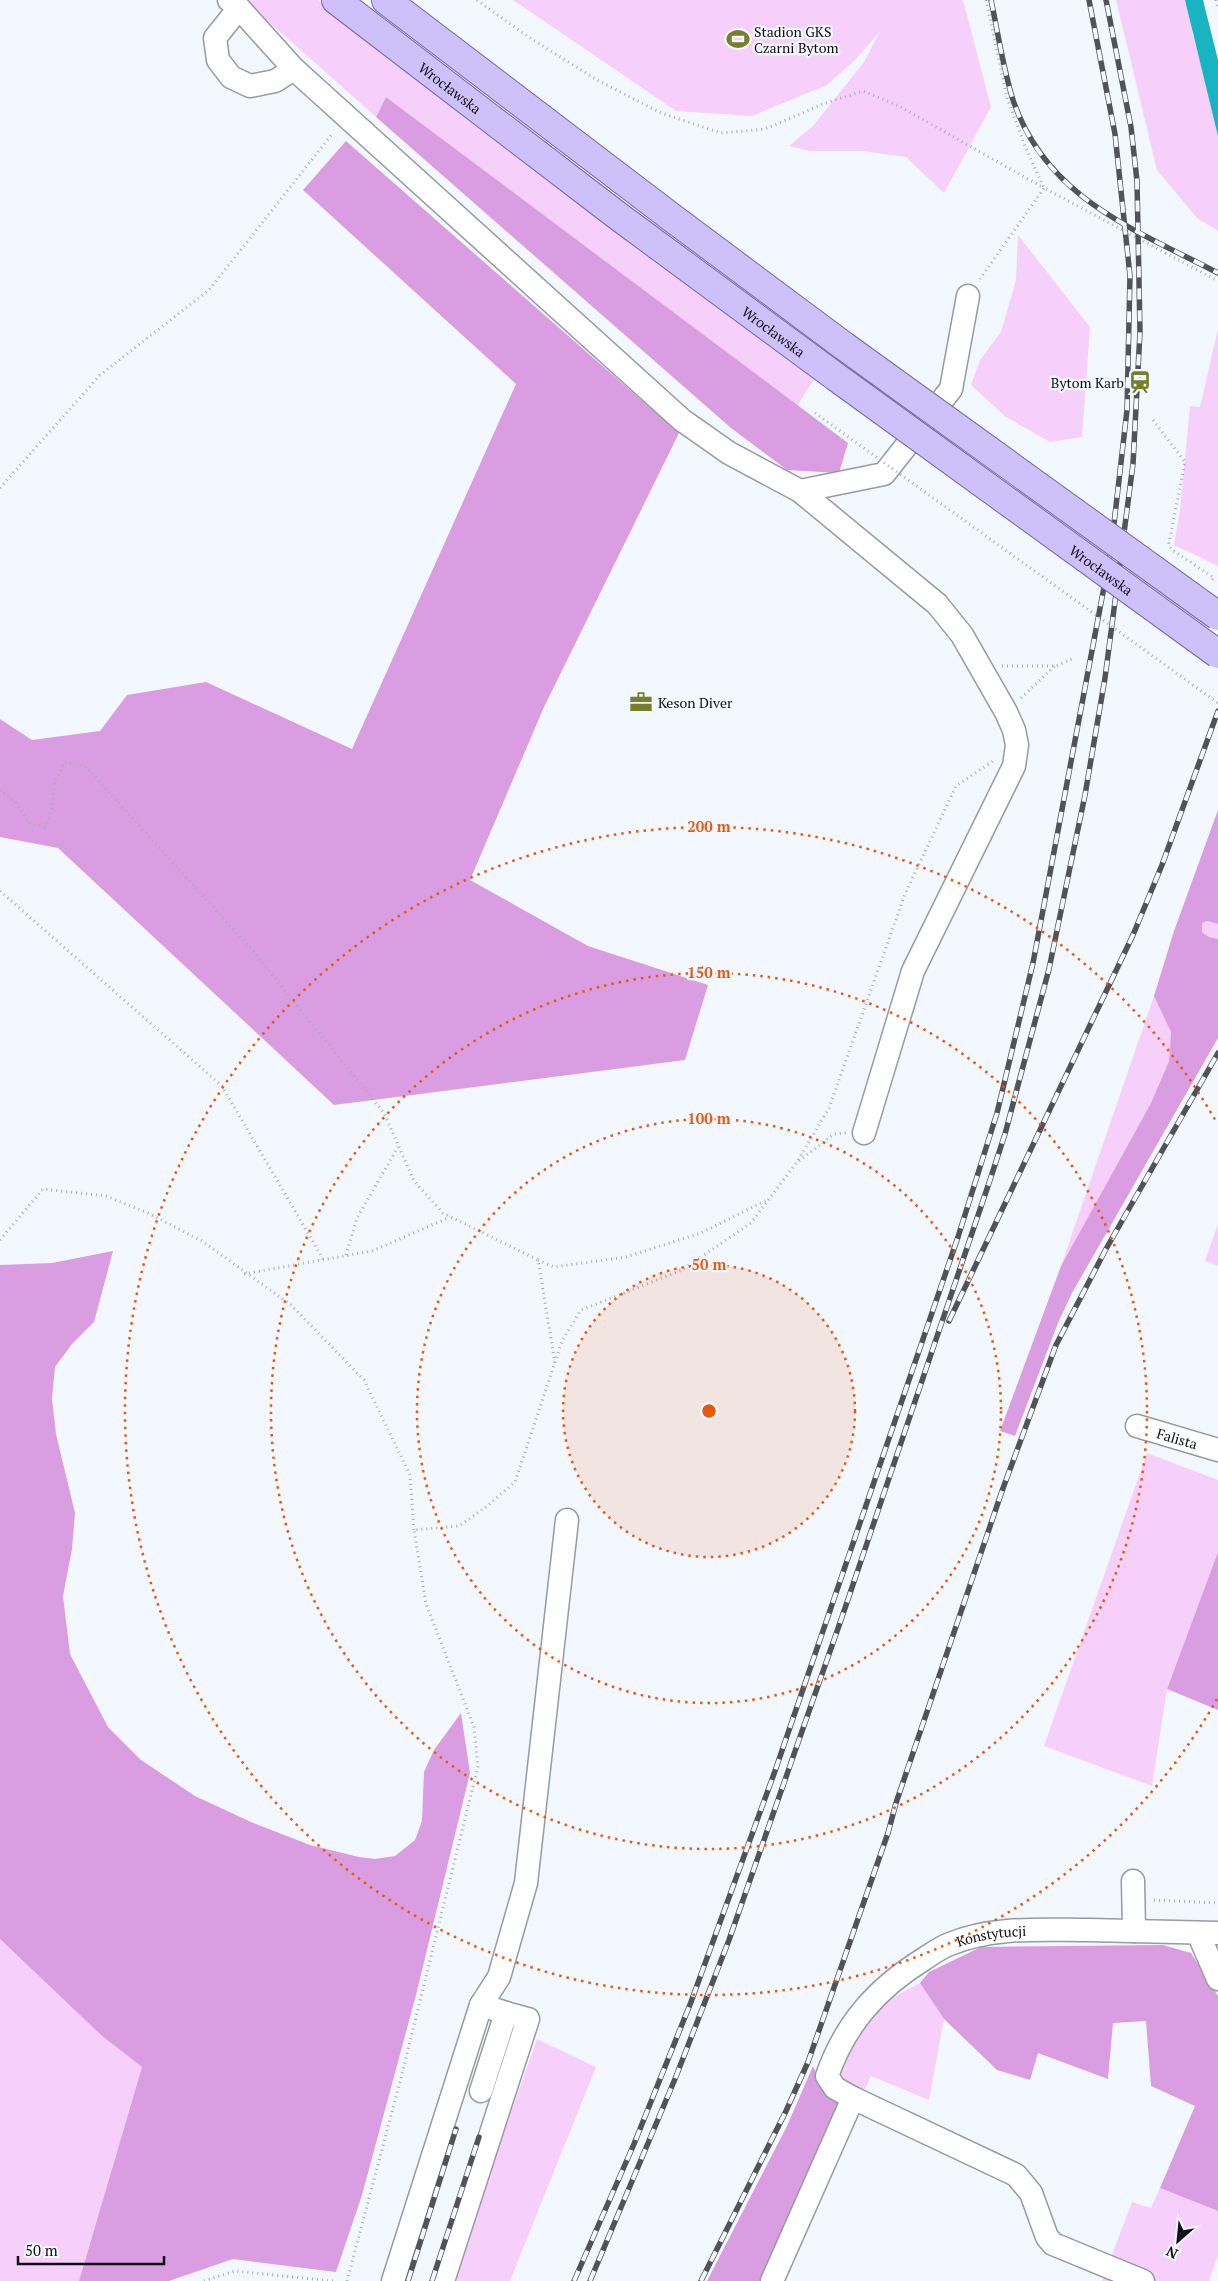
<svg xmlns="http://www.w3.org/2000/svg" width="1218" height="2281" font-family="'PT Serif',serif">
	<style>
		.green { fill: #f6d0fa }
		.forest { fill: #db9de2 }
		.water { fill: #19b4c1 }
		.lines { fill: none; stroke-linecap: round; stroke-linejoin: round }
		.minor-casing { stroke: #969aa1; stroke-width: 25 }
		.major-casing { stroke: #7567a6; stroke-width: 30 }
		.path { stroke: #a9acb3; stroke-width: 3; stroke-dasharray: 1 4; stroke-linecap: butt }
		.minor { stroke: #fff; stroke-width: 22 }
		.major { stroke: #cec1f9; stroke-width: 28 }
		.rail-casing { stroke: #515358; stroke-width: 5.5 }
		.rail { stroke: #f3f7ff; stroke-width: 4; stroke-dasharray: 11; stroke-linecap: butt }
		.major-bridge-casing { stroke: #7567a6; stroke-width: 30; stroke-linecap: butt }
		.path-bridge { stroke: #a9acb3; stroke-width: 3; stroke-dasharray: 1 4; stroke-linecap: butt }
		.major-bridge { stroke: #cec1f9; stroke-width: 28 }
		.ring { fill: none; stroke: #e8590c; stroke-width: 2.5; stroke-dasharray: 2.5 5 }
		.labels { text-anchor: middle; dominant-baseline: central; stroke-width: 4.5; stroke-linejoin: round; paint-order: stroke }
		.poi-label { font-size: 14px; fill: #0e0f12; stroke: #f3f7ff; text-anchor: start }
		.street-label { font-size: 14px; fill: #0e0f12; stroke: #f3f7ff }
		.centre { fill: #e8590c; stroke: #f3f7ff; stroke-width: 2.5 }
		.ring-label { font-size: 15px; text-anchor: middle; font-weight: bold; fill: #e8590c; stroke: #f3f7ff; stroke-width: 4.5; stroke-linejoin: round; paint-order: stroke }
	</style>
	<rect width="100%" height="100%" fill="#f3f7ff"/>
	<g class="green">
		<path d="M244 0H318L668 268 816 376 797 406 386 97 376 117Z"/>
		<path d="M513 0H963L991 107 944 193 906 157 862 151H810L789 146 813 126 864 62 879 33 855 60 827 85 752 116 676 111Z"/>
		<path d="M1116 0H1185L1191 19 1192 33 1207 85 1218 136V231L1197 218 1157 170Z"/>
		<path d="M1018 235 1090 327 1082 437 1050 442 1006 417 971 385 980 360 1001 332 1016 280Z"/>
		<path d="M1218 329V566L1174 545 1180 510 1190 406 1200 407Z"/>
		<path d="M1207 921 1218 924V939L1209 937 1202 931 1201 923Z"/>
		<path d="M1154 996 1171 1032 1169 1061 1151 1103 1061 1266Z"/>
		<path d="M1218 1224V1266L1205 1261Z"/>
		<path d="M1147 1453 1218 1480V1552L1167 1689 1152 1786 1044 1746Z"/>
		<path d="M0 1939 102 2036 142 2067 79 2281H0Z"/>
		<path d="M920 1983 944 2019 929 2100 871 2076 863 2093C853 2089 840 2082 841 2069 843 2049 877 2010 893 1998 901 1992 912 1988 920 1983Z"/>
		<path d="M537 2039 596 2067 510 2281H452Z"/>
		<path d="M1160 2188 1218 2211V2256L1209 2281H1102L1132 2202 1151 2208Z"/>
	</g>
	<g class="forest">
		<path d="M386 97 848 443 839 473 787 470 731 428 376 117Z"/>
		<path d="M346 141 679 433 544 707 470 880 588 946 708 985 685 1060 334 1105 58 848 0 837V719L32 740 100 731 127 695 206 682 352 749 516 384 303 190Z"/>
		<path d="M1218 810V924L1207 921 1202 923V932L1209 937 1218 939V1038L1072 1293 1058 1323 1015 1436 1000 1431 1061 1266 1151 1103 1169 1061 1171 1032 1154 996 1174 931Z"/>
		<path d="M113 1251 94 1322 72 1344 55 1367 52 1399 56 1434 75 1513 72 1549 63 1596 70 1654 108 1727 141 1760 195 1796 251 1822 310 1845 359 1857 375 1859 395 1856 415 1840 422 1821 424 1772 434 1750 461 1713 470 1773 416 1995 362 2195 336 2272 233 2259 169 2281H79L142 2067 102 2036 0 1939V1265L52 1263Z"/>
		<path d="M1218 1552V1710L1167 1689Z"/>
		<path d="M1163 1945 1191 1953 1218 1996V2211L1160 2188 1195 2106 1151 2086 1146 2021 1113 2023 1108 2079 1038 2053 1030 2080 997 2070 944 2019 920 1983 929 1972 981 1947Z"/>
		<path d="M813 2066 826 2093 844 2103 764 2281H707L787 2126Z"/>
	</g>
	<path class="water" d="M1185 0H1203L1218 60V136Z"/>
	<g class="lines">
		<defs>
			<g id="minor">
				<path d="M229 0 239 8 294 69 682 420 729 453 800 491 937 604 962 635 1006 712 1014 730 1017 745 1014 766 913 971 864 1133"/>
				<path d="M239 8 215 38 218 60 231 77 250 86 275 81 294 69"/>
				<path d="M800 491 884 474 951 389 968 296"/>
				<path id="s1" d="M1137 1426 1218 1450"/>
				<path d="M1133 1881 1134 1931"/>
				<path d="M1198 1933 1218 1979"/>
				<path d="M481 2005 499 1977 526 1883 567 1520"/>
				<path d="M393 2281 481 2005 506 2013 481 2091"/>
				<path d="M443 2281 528 2019 506 2013"/>
				<path d="M772 2281 853 2098"/>
				<path id="s2" d="M1143 2281 1053 2244 1047 2237 1031 2193 1016 2175 853 2098 835 2088 827 2076C845 2024 877 1988 924 1959 932 1954 941 1947 950 1944 993 1926 1043 1930 1089 1930 1132 1931 1175 1932 1218 1933"/>
			</g>
			<g id="major">
				<path id="s3" d="M336 0 618 216 836 377"/>
				<path d="M386 0 671 217 844 346"/>
			</g>
		</defs>
		<use href="#minor" class="minor-casing"/>
		<use href="#major" class="major-casing"/>
		<g class="path">
			<path d="M477 0 527 36 597 80 661 113 721 133 765 129 823 104 863 91 899 106 1044 188 980 279"/>
			<path d="M986 0 1007 98 1025 146 1044 188 1218 281"/>
			<path d="M1216 0 1218 8"/>
			<path d="M1153 420 1185 462 1169 543 1171 549 1214 578 1210 583"/>
			<path d="M0 488 100 375 209 290 333 133"/>
			<path d="M1002 666H1056L1072 659"/>
			<path d="M1021 698 1055 666"/>
			<path d="M0 790 15 802 29 823 45 827 52 809 55 782 65 762 86 767 252 950 384 1113 414 1181 443 1213 538 1260 555 1363"/>
			<path d="M0 891 222 1086 323 1259"/>
			<path d="M799 1161 834 1134 846 1133"/>
			<path d="M0 1240 43 1189 106 1196 148 1213 202 1241 291 1305 364 1380 410 1475 414 1530"/>
			<path d="M346 1255 357 1218 398 1147"/>
			<path d="M538 1260 554 1267 626 1257 701 1233 767 1200"/>
			<path d="M244 1274 372 1251 450 1217"/>
			<path d="M1154 1900 1218 1903"/>
			<path d="M204 2281 235 2271 333 2281"/>
			<path d="M347 2281 402 2074 478 1766 474 1727 426 1604 414 1530 459 1526 486 1507 515 1482 562 1341 581 1310 682 1270 751 1223 797 1162 829 1108 905 894 956 786 993 761"/>
		</g>
		<use href="#minor" class="minor"/>
		<use href="#major" class="major"/>
		<defs>
			<g id="rail">
				<path d="M991 0C998 33 1003 68 1013 100 1046 198 1134 229 1218 273"/>
				<path d="M949 1321 1133 935 1162 865 1218 711"/>
				<path d="M408 2281 456 2129"/>
				<path d="M432 2281 479 2137"/>
				<path d="M574 2281 634 2144 691 2002 775 1771 958 1237 997 1113 1033 963 1111 550 1127 410 1130 276 1115 134 1089 0"/>
				<path d="M590 2281 675 2079 729 1940 842 1617 990 1180 1005 1134 1049 969 1085 795 1105 678 1133 464 1140 332 1137 181 1131 127 1106 0"/>
				<path d="M701 2281 786 2111 808 2062 888 1833 896 1803 1002 1491 1056 1345 1106 1249 1218 1053"/>
			</g>
		</defs>
		<use href="#rail" class="rail-casing"/>
		<use href="#rail" class="rail"/>
		<defs>
			<g id="major-bridge">
				<path d="M844 346 1218 616"/>
				<path id="s4" d="M836 377 1218 654"/>
			</g>
		</defs>
		<use href="#major-bridge" class="major-bridge-casing"/>
		<path class="path-bridge" d="M815 413 1218 703"/>
		<use href="#major-bridge" class="major-bridge"/>
	</g>
	<circle cx="709" cy="1411" r="146" fill="#e8590c" fill-opacity=".12"/>
	<g class="ring">
		<circle cx="709" cy="1411" r="146"/>
		<circle cx="709" cy="1411" r="292"/>
		<circle cx="709" cy="1411" r="438"/>
		<path d="M1217 1699A584 584 0 1 1 1217 1123"/>
	</g>
	<defs>
		<symbol id="stadium-bare" viewBox="-9 -9 18 18"><path d="M0-5a6.5 5 0 1 0 0 10a6.5 5 0 1 0 0-10ZM-3.5-1.8h7v3.6h-7Z" fill="#777f2a" stroke="#f3f7ff" stroke-width="2.5" paint-order="stroke"/></symbol>
		<symbol id="station-bare" viewBox="-9 -9 18 18"><path d="M-3-6H3Q5-6 5-4V2Q5 4 3 4L4.5 6H3L1.5 4h-3L-3 6H-4.5L-3 4Q-5 4-5 2V-4Q-5-6-3-6ZM-3.5-4v3h7v-3ZM-3.5 1v1.5H-2V1ZM2 1v1.5H3.5V1Z" fill="#777f2a" stroke="#f3f7ff" stroke-width="2.5" paint-order="stroke"/></symbol>
		<symbol id="office-bare" viewBox="-9 -9 18 18"><path d="M-6-3h4V-5.5h4V-3h4V5H-6ZM-1-4.5V-3h2v-1.5ZM-6 0V1H6V0Z" fill="#777f2a" stroke="#f3f7ff" stroke-width="2.5" paint-order="stroke"/></symbol>
	</defs>
	<g fill-rule="evenodd">
		<use href="#stadium-bare" x="722" y="23" width="32" height="32"/>
		<use href="#station-bare" x="1124" y="366" width="32" height="32"/>
		<use href="#office-bare" x="625" y="686" width="32" height="32"/>
	</g>
	<g class="labels">
		<g class="poi-label">
			<text x="754" y="31">Stadion GKS<tspan x="754" dy="16">Czarni Bytom</tspan></text>
			<text x="1124" y="382" text-anchor="end">Bytom Karb</text>
			<text x="658" y="702">Keson Diver</text>
		</g>
		<g class="street-label">
			<text stroke="none"><textPath href="#s3" startOffset="144">Wrocławska</textPath></text>
			<text stroke="none"><textPath href="#s3" startOffset="549">Wrocławska</textPath></text>
			<text stroke="none"><textPath href="#s4" startOffset="328">Wrocławska</textPath></text>
			<text stroke="none"><textPath href="#s1" startOffset="42">Falista</textPath></text>
			<text stroke="none"><textPath href="#s2" startOffset="620">Konstytucji</textPath></text>
		</g>
	</g>
	<circle cx="709" cy="1411" r="8" class="centre"/>
	<g class="ring-label">
		<text x="709" y="832">200 m</text>
		<text x="709" y="978">150 m</text>
		<text x="709" y="1124">100 m</text>
		<text x="709" y="1270">50 m</text>
	</g>
	<g transform="translate(1178 2241) rotate(207)" stroke="#f3f7ff" stroke-width="4" paint-order="stroke">
	<path d="M0-4L9 19L0 12L-9 19Z" fill="#0e0f12"/>
	<text y="-8" font-size="14" font-weight="bold" text-anchor="middle" fill="#0e0f12">N</text>
	</g>
	<path d="M18 2256v8h146v-8" fill="none" stroke="#0e0f12" stroke-width="2.5"/>
	<text x="25" y="2256" font-size="15" fill="#0e0f12" stroke="#f3f7ff" stroke-width="4" paint-order="stroke">50 m</text>
</svg>
